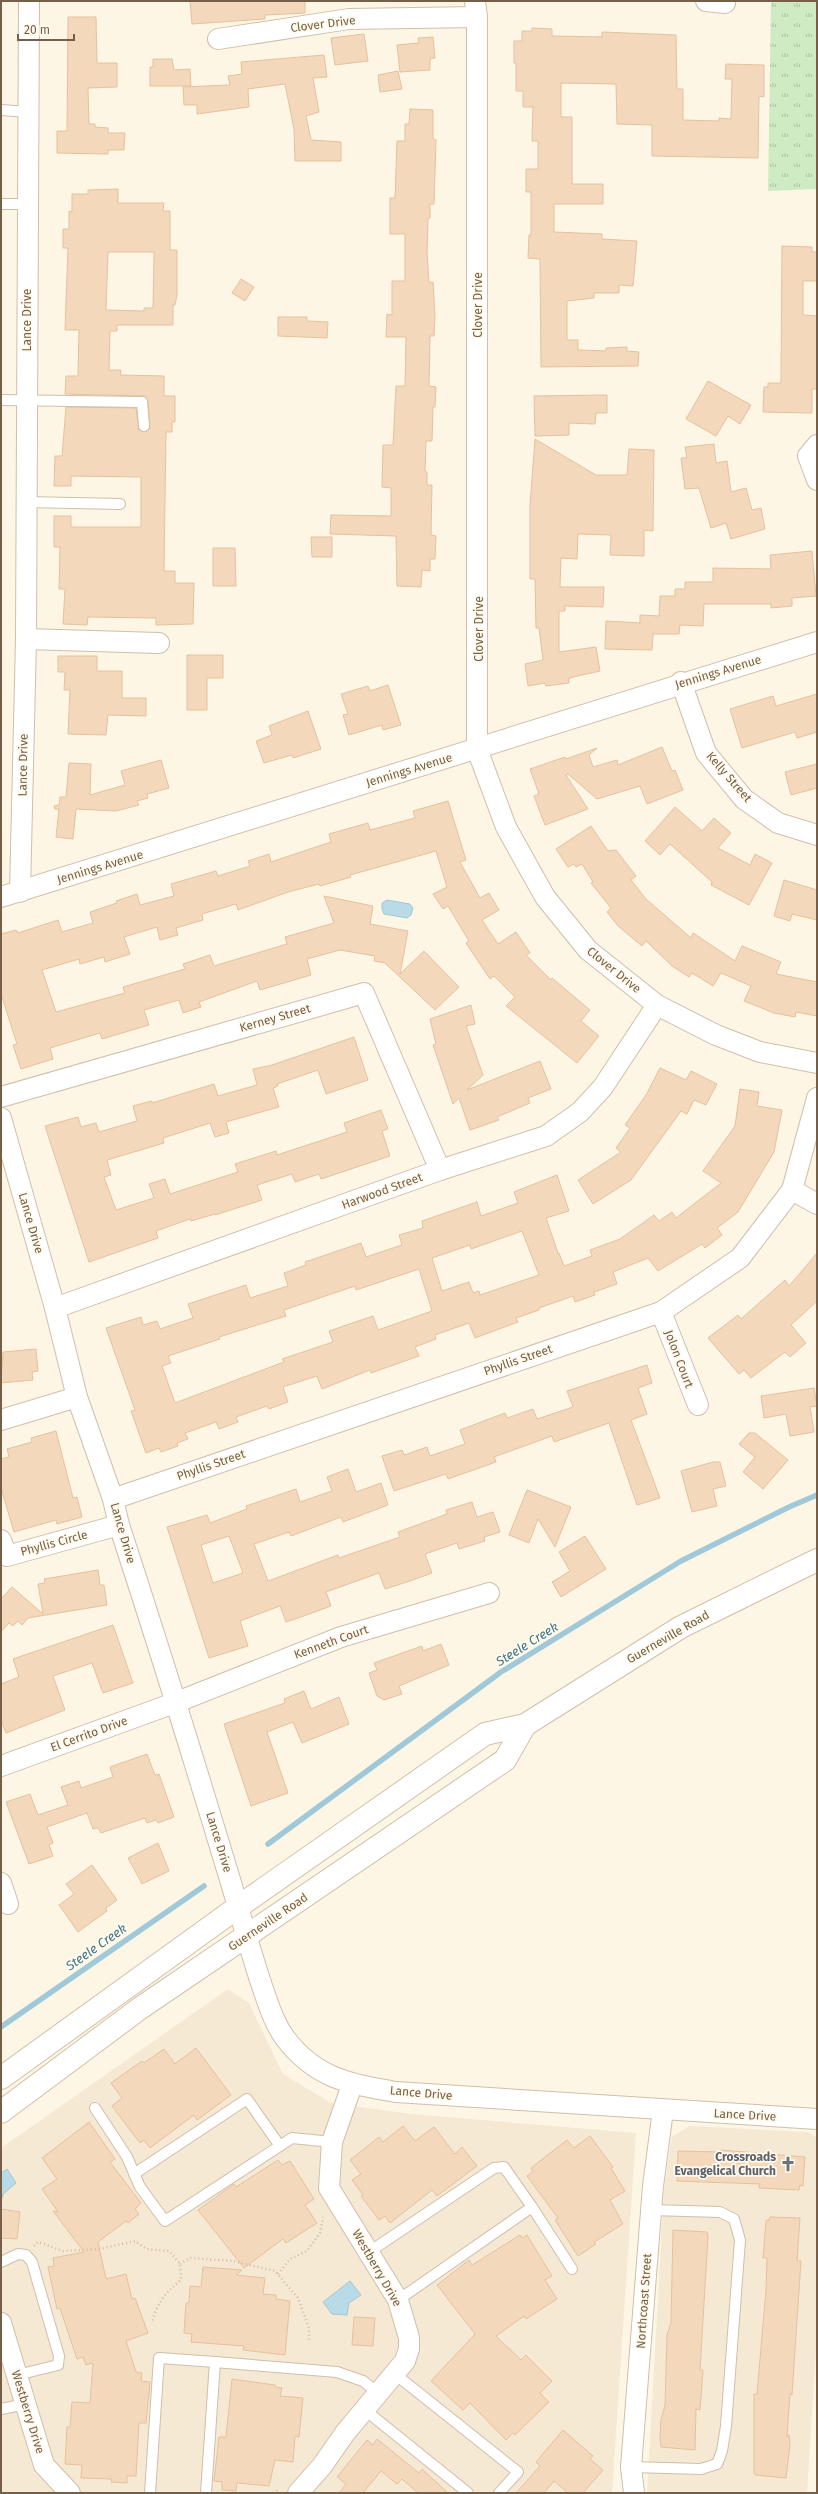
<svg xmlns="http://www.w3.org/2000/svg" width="818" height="2494" font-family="'Fira Sans',sans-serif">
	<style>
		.residential { fill: #f5e9d3 }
		.park { fill: url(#park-tufts) }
		.water { fill: #b9dbe7; stroke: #9fc9d9 }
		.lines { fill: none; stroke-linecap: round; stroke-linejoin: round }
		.stream { stroke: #9fc9d9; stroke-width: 5.5 }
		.building { fill: #f3d8bc; stroke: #e6c19c; fill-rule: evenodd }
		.service-casing { stroke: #cfbfab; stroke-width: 12 }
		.minor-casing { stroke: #cfbfab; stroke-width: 22 }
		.secondary-casing { stroke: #d2c0a8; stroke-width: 24 }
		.path { stroke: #d8bc9f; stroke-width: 2.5; stroke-dasharray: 1 3; stroke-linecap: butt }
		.service { stroke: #fff; stroke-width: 10 }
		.minor { stroke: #fff; stroke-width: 20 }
		.secondary { stroke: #fff; stroke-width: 22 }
		.labels { text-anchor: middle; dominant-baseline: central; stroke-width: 3.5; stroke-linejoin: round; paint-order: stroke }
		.street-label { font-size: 12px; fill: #765f49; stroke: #fffaec }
		.worship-label { font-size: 12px; font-weight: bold; fill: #5b616d; stroke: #fffaec; text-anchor: end }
		.water-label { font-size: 13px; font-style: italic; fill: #42768b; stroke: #fffaec }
	</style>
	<defs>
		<pattern id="park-tufts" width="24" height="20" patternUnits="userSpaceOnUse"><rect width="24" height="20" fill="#ceebc3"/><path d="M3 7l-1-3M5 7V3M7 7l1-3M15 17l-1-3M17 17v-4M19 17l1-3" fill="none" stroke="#acc2a0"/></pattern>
	</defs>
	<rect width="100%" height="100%" fill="#fdf6e5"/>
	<g class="residential">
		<path d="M228 1989 249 2003 283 2074 331 2103 412 2114 636 2133 612 2493H1V2148Z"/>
		<path d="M689 2126 808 2132 817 2138V2335L807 2493H647L664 2190 672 2137Z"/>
	</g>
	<path class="park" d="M771 1H817V189L768 191Z"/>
	<g class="water">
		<path d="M387 900 410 904 413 908 411 915 407 918 384 914 382 909V903Z"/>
		<path d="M7 2169 16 2183 3 2194 1 2202V2173Z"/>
		<path d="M350 2281 361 2295 349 2303 347 2315 332 2314 323 2302Z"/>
	</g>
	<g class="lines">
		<g class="stream">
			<path d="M268 1844 501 1672 681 1561 789 1507 817 1495"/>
			<path d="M1 2027 204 1886"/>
		</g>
	</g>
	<g class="building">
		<path d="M190 1H305V13L265 15V19L192 24Z"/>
		<path d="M68 17H96L97 63H117V87L88 88 89 124H95V127L108 128V133H125L124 150H108V154L57 153V131H67Z"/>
		<path d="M532 28 552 29V36L602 37V32L676 35 677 89H683V120L719 121V118L731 119 732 79H725L726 64 764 65V97L759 96 758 158 652 156V125L617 124 616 84 561 83V117H572V184H603V204H554V232L602 234V239L637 241 633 286 619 285V293H594V298L567 301V340H578V350L606 351V348L627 347V351L639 352 638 366 541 367 540 259 528 258 529 235H531V192H526V169H538V141H532L533 107H523V91H516V63H514V41H522V31H532Z"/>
		<path d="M364 34 368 61 335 65 331 38Z"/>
		<path d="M433 37 435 58 430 59V70L400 72 397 45 419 43 418 38Z"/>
		<path d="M324 55 327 77 313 78 319 112 306 116 311 140 341 142V161H295L294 129 285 84 248 89 249 107 197 114V105H184L183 87 230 85 228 76 242 74 241 62Z"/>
		<path d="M153 59H172L174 70 190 69 191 86H150V67H153Z"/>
		<path d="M398 71 402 89 380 92 378 75Z"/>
		<path d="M410 109 433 110V139L436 140 434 204H430V218H428L427 252 429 283 433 282 435 316 434 336H430L429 386 436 387 435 407H433L432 441H426L425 471 427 472V485H432L431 535 436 536 435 559H430V571L422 570 421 587 397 586 396 536 330 534 331 515 391 516V488L382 487 383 445H393L396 386H405L406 337H386L387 314 392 315V281H405V234H390V198H395L397 141H405V124H409Z"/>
		<path d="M118 189V203H164L163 211H170V250H177V295L175 305H173V325H117V331H110L109 370H121L120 375 164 376V396H175V422H172V432H166L164 571H175V583H194L193 624 156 625V618L88 617 87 625 63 624 65 589H59L60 547H54V516H71V527H141V477L71 476V486H54L55 456H62L66 407 136 408 139 430 145 432 150 428 148 401 145 396 65 394 66 376H78L79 330H65L68 248H63V229H69V211L72 212V194H88V190ZM108 252H154L153 308H144V311L106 310Z"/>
		<path d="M782 246 812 247V252H817V281H803V315L817 316V389H812V413L763 412 764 387H768V383H781Z"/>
		<path d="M241 279 254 287 245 301 232 293Z"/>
		<path d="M278 317H307V321L328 322 327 338 278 336Z"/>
		<path d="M708 381 751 405 740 424 728 416 716 436 686 419Z"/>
		<path d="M607 395V413H596L595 424 569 423V435L535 436 534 396Z"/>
		<path d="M535 439 596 475H627L629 449 654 450 653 531 644 530V556L610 555 611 535 578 534 577 559 561 558 560 587H604L603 607 565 606V611H559V652L596 647 600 671 569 678V683L546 686 545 683 528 686 525 664 543 660 539 628H536L535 579H530V506Z"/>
		<path d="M714 444 716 463 727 461 731 492 746 488 752 510 761 508 765 529 731 539 726 523 711 528 699 488 685 489 681 458H687L685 447Z"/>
		<path d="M311 537H332V557H312Z"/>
		<path d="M213 548H235L236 586H213Z"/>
		<path d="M812 551 816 596 792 598V606L771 608V604H704L703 626 680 625 679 634H653L652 650 605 649 606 621 640 623V615L659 616 660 596H675V589H685V582H713V568L771 569 770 555Z"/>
		<path d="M187 655H223V678H207V710H187Z"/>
		<path d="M58 656H97V671H122V698H146V716L108 715 106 735 68 734 70 690H64L65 672H58Z"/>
		<path d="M388 685 401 725 383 730 382 725 349 735 343 715 348 714 341 694 368 686 370 691Z"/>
		<path d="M817 694V732L797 738 795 732 742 748 730 709 773 696 776 706Z"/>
		<path d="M308 711 321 749 293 758 292 755 264 763 256 741 272 735 269 726Z"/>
		<path d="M662 747 672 771 675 770 683 790 647 804 640 786 597 799 568 774 566 775 588 809 545 825 534 796 539 794 530 769 565 757 566 759 597 748 589 755 593 767 617 760 618 765Z"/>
		<path d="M161 760 169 788 147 794 148 798 137 801 139 805 116 811 76 809 73 839 56 837 59 809H55L54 806 59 805 60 797H66L69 763 91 764 90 795 125 785 121 771Z"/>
		<path d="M817 764V788L791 795 785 772Z"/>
		<path d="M448 801 466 860 460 862 480 898 489 893 499 910 482 920 498 944 516 932 530 953 526 955 551 980 552 978 590 1010 581 1021 599 1036 577 1063 506 1006 515 997 494 976 490 979 466 943 469 941 448 906 443 909 433 894 447 887 436 851 350 875 351 877 320 886 319 884 288 892 238 910 236 904 202 914 203 920 176 928 178 935 160 940 157 927 124 937 130 954 105 962 104 957 80 964 79 959 42 970 56 1012 125 993 123 987 185 969 183 964 210 955 214 966 287 944 285 937 334 923 324 896 373 906 370 924 408 931 400 974 424 951 459 987 435 1010 385 963 374 961 375 956 340 950 307 959 311 975 260 990 257 981 199 1002 201 1007 183 1013 179 1000 144 1010 149 1025 102 1039 100 1033 50 1048 53 1059 21 1069 13 1045 17 1044 1 994V934L16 930 18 933 58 920 62 932 93 923 90 912 117 903 116 901 137 894 140 905 174 896 171 884 216 871 218 876 250 866 248 861 269 854 271 862 331 842 329 834 368 823 370 830 415 818 413 811Z"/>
		<path d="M675 807 702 831 714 818 731 833 718 848 750 865 755 854 772 863 749 905 711 885 712 882 670 844 660 855 645 841Z"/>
		<path d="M591 826 608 851 616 850 636 876 631 880 646 899 691 938 693 933 735 961 742 946 781 962 776 974 817 982V1016L796 1012 795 1017 774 1013 744 1001 751 986 721 973 713 986 692 973 689 977 672 966 646 941 642 946 618 926 607 912 611 908 591 883 593 882 582 864 576 867 574 864 568 867 556 849Z"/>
		<path d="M784 880 817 890V920L792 914 790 921 774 916Z"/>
		<path d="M471 1005 475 1024 466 1026 483 1075 467 1090 540 1061 551 1089 528 1098 530 1103 497 1117 499 1120 470 1130 459 1098 453 1104 433 1045 436 1044 430 1019Z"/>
		<path d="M354 1037 368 1080 326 1094 318 1070 277 1084 278 1086 273 1088 279 1107 226 1122 229 1133 215 1137 210 1123 163 1138 164 1143 107 1160 111 1175 104 1177 116 1210 154 1198 149 1184 165 1179 170 1194 238 1172 235 1164 276 1151 277 1155 347 1132 344 1123 381 1110 388 1129 382 1131 390 1156 321 1179 319 1174 295 1182 292 1174 257 1185 262 1200 215 1215V1214L191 1221 190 1219 156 1231 158 1238 89 1262 45 1126 78 1117 81 1127 96 1123 99 1132 137 1121 133 1106 152 1101V1103L214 1084 218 1096 257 1085 253 1069 272 1065Z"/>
		<path d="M660 1068 686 1080 691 1071 717 1084 706 1105 694 1100 687 1114 681 1111 631 1180 593 1204 578 1180 621 1152 616 1148 630 1128 625 1125 646 1095Z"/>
		<path d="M740 1089 759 1092 757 1106 782 1110 774 1152 738 1212 717 1228 722 1235 705 1248 702 1244 658 1271 648 1258 613 1272 617 1284 594 1292 595 1295 575 1302 573 1296 539 1308V1310L516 1318 518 1322 475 1338 469 1323 435 1335 436 1339 415 1347 419 1356 371 1373 370 1370 322 1389 317 1376 283 1387 288 1402 269 1409 267 1406 236 1417 238 1422 219 1429 216 1422 185 1433 188 1439 177 1443 178 1446 161 1452 159 1448 146 1453 131 1411 135 1410 106 1328 141 1317 143 1325 157 1321 160 1329 193 1318 188 1304 246 1285 250 1298 288 1286 284 1273 306 1265 305 1262 361 1243 366 1257 402 1245 399 1235 423 1228 422 1221 477 1202 481 1216 518 1203 514 1192 557 1175 569 1211 546 1218 558 1253H559L564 1266 592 1256 590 1250 620 1239 654 1215 659 1221 672 1212 676 1218 721 1183 703 1171 735 1126ZM522 1231 539 1275 480 1295 479 1291 473 1293 469 1282 442 1291 432 1258 470 1245 471 1249ZM419 1269 432 1311 378 1330 373 1316 329 1331 333 1342 282 1359 284 1362 175 1403 162 1366 171 1363 168 1356 220 1339 219 1337 286 1316 284 1310 355 1286 356 1290Z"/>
		<path d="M817 1253V1301L791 1325 806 1343 790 1357 785 1352 751 1378 744 1370 739 1374 708 1338 738 1315 741 1319 785 1280 789 1286Z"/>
		<path d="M36 1349 38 1371 32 1372 33 1380 1 1383 3 1352Z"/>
		<path d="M647 1365 652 1383 638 1388 647 1414 631 1420 660 1498 637 1505 609 1423 554 1442 552 1436 494 1457 496 1462 448 1479 446 1474 394 1491 382 1456 402 1450 404 1455 427 1447 430 1456 465 1444 460 1430 505 1413 507 1418 533 1409 537 1419 573 1407 567 1391Z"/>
		<path d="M814 1388 817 1406 810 1407 814 1432 790 1436 786 1414 764 1418 761 1396Z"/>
		<path d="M56 1431 73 1498 77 1497 82 1517 57 1524 56 1520 14 1532 1 1488V1459L9 1457 7 1449 32 1442 31 1438Z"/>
		<path d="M749 1433H755L788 1460 763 1489 743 1472 755 1457 739 1444Z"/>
		<path d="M713 1462H720L726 1486 713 1489 717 1506 692 1512 681 1471Z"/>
		<path d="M348 1469 356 1492 381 1483 388 1505 343 1522 341 1517 291 1536 289 1532 254 1544 268 1581 338 1555 339 1558 400 1537 398 1532 447 1514 446 1510 472 1502 477 1517 493 1512 500 1532 484 1537 485 1541 459 1549 457 1543 425 1554 432 1573 410 1581 385 1589 379 1573 326 1592 331 1606 298 1618 286 1622 280 1606 240 1621 248 1646 209 1658 167 1527 207 1515 210 1523 247 1509 246 1506 296 1489 300 1502 332 1491 327 1477ZM229 1536 243 1573 213 1583 201 1545Z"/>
		<path d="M527 1490 571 1507 555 1547 538 1519 529 1543 509 1535Z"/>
		<path d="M585 1536 606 1569 561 1597 552 1582 570 1571 559 1552Z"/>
		<path d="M98 1570 100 1585H104L107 1605 28 1618 22 1625 18 1621 13 1626 9 1623 1 1632V1599L12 1587 43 1614 38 1584 45 1583 44 1579Z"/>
		<path d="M113 1625 133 1683 103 1693 92 1663 53 1676 65 1710 6 1733 1 1720V1684L19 1677 13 1659Z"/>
		<path d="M441 1644 449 1665 399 1686 402 1694 384 1700 377 1696 369 1673 377 1670 374 1663 422 1646 423 1651Z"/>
		<path d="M304 1691 311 1709 339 1697 349 1724 302 1743 293 1722 267 1732 288 1793 251 1806 224 1724 285 1703 284 1699Z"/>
		<path d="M147 1754 155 1775 159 1774 174 1817 158 1823 156 1820 147 1823 145 1818 101 1833 98 1828 93 1829 87 1813 47 1827 53 1843 49 1845 53 1856 29 1864 6 1802 30 1794 38 1815 68 1805 61 1787 79 1781 81 1788 113 1777 110 1767Z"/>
		<path d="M158 1843 169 1871 142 1884 128 1858Z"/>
		<path d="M92 1865 117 1900 106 1908 107 1911 78 1932 59 1905 74 1894 66 1884Z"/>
		<path d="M196 2048 231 2095 197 2120 194 2115 150 2148 144 2140 140 2143 112 2106 122 2098 111 2083 142 2061 144 2063 164 2049 175 2064Z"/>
		<path d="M89 2122 115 2159 110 2162 141 2203 135 2209 139 2214 128 2223 126 2221 98 2242 106 2279 126 2274 132 2299 135 2298 148 2333 126 2341 136 2372 142 2373 141 2381 150 2382 146 2423H139L136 2476H127V2483L111 2482 112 2479 81 2478 82 2465 65 2464 67 2427H70L72 2402 90 2403 93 2363 86 2365 83 2357 77 2359 60 2308 57 2309 48 2267 54 2266 53 2258 84 2252 53 2211 58 2212 42 2189 57 2179 42 2158Z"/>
		<path d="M403 2126 415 2141 434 2127 455 2154 462 2147 477 2166 437 2196 432 2190 390 2223 385 2216 379 2220 361 2196 363 2195 352 2180 361 2174 350 2160 379 2137 383 2142Z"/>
		<path d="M590 2136 613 2167 611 2168 625 2191 610 2200 623 2224 594 2242 596 2244 578 2256 555 2220 558 2218 527 2176 533 2171 531 2168 567 2140 574 2148Z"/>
		<path d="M721 2150 805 2157 803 2186 800 2185 799 2190 759 2188 760 2184 677 2181 678 2151 721 2152Z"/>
		<path d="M278 2160 282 2165 290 2161 314 2199 305 2205 317 2223 286 2243 283 2239 244 2268 198 2210 234 2184 236 2187Z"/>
		<path d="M1 2209 20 2212 17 2239 1 2238Z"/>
		<path d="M770 2217 800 2218 797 2261H801L792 2395 790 2394 787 2436 789 2435 790 2445 786 2478 755 2475 754 2473V2394H757L766 2290 767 2258H763L766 2220H769Z"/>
		<path d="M673 2230 707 2232 708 2237 700 2370H703L700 2410 696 2409 695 2450 661 2447 660 2437 661 2419 665 2406 667 2335 671 2323Z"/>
		<path d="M520 2235 522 2238 527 2235 552 2276 545 2280 557 2299 526 2319 524 2316 496 2336 521 2360 526 2355 552 2381 540 2393 549 2402 515 2435 513 2433 506 2440 470 2403 463 2410 431 2381 475 2334 437 2285 469 2260 472 2265Z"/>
		<path d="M203 2267 242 2270 236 2275 265 2278 263 2294 276 2295V2299L290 2301 285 2355 243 2350 244 2346 191 2342 192 2334 184 2333 186 2303H189L190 2286 201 2287Z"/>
		<path d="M354 2317 375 2318 373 2346 352 2345Z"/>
		<path d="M232 2379 275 2385V2387L282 2388 280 2396 303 2398 299 2437 295 2436 293 2462 275 2460 269 2486 237 2483 236 2491 222 2490V2482L214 2481 219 2437H226Z"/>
		<path d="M563 2430 593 2456 590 2459 603 2470 583 2493H568L554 2481 544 2493H516L540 2466 536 2462Z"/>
		<path d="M377 2439 419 2473 422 2469 448 2493H418L402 2479 397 2484 381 2471 363 2493H339L346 2484 337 2477 367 2440 373 2445Z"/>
	</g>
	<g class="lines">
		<defs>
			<g id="service">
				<path d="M1 110 29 112"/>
				<path d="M1 204H28"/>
				<path d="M1 400 142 402 144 426"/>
				<path d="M26 502 120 504"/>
				<path d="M95 2108 127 2157 140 2187 165 2221 292 2138 332 2142"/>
				<path d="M134 2174 247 2099 280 2146"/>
				<path d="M532 2207 572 2269"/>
				<path d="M369 2252 494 2168 504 2167 532 2207 398 2300"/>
				<path d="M1 2262 18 2254 26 2255 32 2262 59 2356 58 2365 17 2375"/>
				<path d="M215 2362 337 2372 363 2381 379 2394"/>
				<path d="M395 2374 518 2472 499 2493"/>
				<path d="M1 2409 26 2404"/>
				<path d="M365 2410 468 2493"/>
				<path d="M631 2467 701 2469 717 2464 722 2451 726 2426 740 2240 734 2219 720 2212 651 2210"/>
				<path d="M150 2493 159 2358 215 2362 206 2493"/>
			</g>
			<g id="minor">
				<path d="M475 1 477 17V749L506 827 545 897 588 950 657 1005 716 1035 760 1052 817 1063"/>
				<path d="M706 1 725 3"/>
				<path d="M218 39 349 19 477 17"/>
				<path d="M817 445 808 456 817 480"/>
				<path d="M26 639 159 643"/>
				<path d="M681 682 706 753 744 799 778 823 817 835"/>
				<path d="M20 892 26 639 29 1"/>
				<path d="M1 897 817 642"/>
				<path d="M1 1097 364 993 440 1170"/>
				<path d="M1 1118 55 1308 77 1397 113 1499 119 1525C157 1641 193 1757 228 1873 240 1912 250 1951 263 1989 269 2006 274 2023 285 2038 315 2078 349 2084 396 2092L817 2119"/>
				<path d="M792 1190 817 1204"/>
				<path d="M55 1308 440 1170 546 1136 580 1112 603 1087 657 1005"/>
				<path d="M661 1312 698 1405"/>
				<path d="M1 1420 77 1397"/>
				<path d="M113 1499 661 1312 740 1258 792 1190 817 1098"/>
				<path d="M1 1540 7 1556 119 1525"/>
				<path d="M1 1766 177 1702 341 1637 489 1593"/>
				<path d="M1 1883 8 1904"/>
				<path d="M1 2323 44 2465 70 2493"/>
				<path d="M298 2493 322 2466 345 2433 405 2361 409 2349V2338L398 2300 329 2188 332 2142 352 2085"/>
				<path d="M634 2493 631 2467 653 2186 663 2110"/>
			</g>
			<g id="secondary">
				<path d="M1 2078 238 1907 485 1734 525 1725 681 1627 817 1560"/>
				<path d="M1 2112 139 2009 505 1760 525 1725"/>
			</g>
		</defs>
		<use href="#service" class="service-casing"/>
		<use href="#minor" class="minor-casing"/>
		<use href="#secondary" class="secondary-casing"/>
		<g class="path">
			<path d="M34 2246 38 2242 63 2251 100 2249 135 2241 147 2249 169 2251 180 2264 181 2280C165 2293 157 2303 152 2323"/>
			<path d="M180 2264 190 2258 233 2261 275 2271 298 2298 309 2328V2341"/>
			<path d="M278 2274 290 2259 307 2251 320 2233 323 2217"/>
			<path d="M273 2493 279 2489"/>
		</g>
		<use href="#service" class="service"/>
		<use href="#minor" class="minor"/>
		<use href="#secondary" class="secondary"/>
	</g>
	<defs>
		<symbol id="church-bare" viewBox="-9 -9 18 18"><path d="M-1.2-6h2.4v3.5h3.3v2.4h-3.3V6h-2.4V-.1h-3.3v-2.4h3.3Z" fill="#6b7280" stroke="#fffaec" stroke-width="2.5" paint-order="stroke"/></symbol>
	</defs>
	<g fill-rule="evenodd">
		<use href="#church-bare" x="777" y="2153" width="22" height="22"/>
	</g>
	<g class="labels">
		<g class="street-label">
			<text transform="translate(323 24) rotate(-7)">Clover Drive</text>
			<text transform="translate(478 305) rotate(-90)">Clover Drive</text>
			<text transform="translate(27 320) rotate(-90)">Lance Drive</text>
			<text transform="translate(479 629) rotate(-90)">Clover Drive</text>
			<text transform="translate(718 672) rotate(-17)">Jennings Avenue</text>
			<text transform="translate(23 765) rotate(-89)">Lance Drive</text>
			<text transform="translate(409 770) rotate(-17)">Jennings Avenue</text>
			<text transform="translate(729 777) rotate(49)">Kelly Street</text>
			<text transform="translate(100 867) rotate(-17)">Jennings Avenue</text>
			<text transform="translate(614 970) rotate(39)">Clover Drive</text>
			<text transform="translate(275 1018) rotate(-16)">Kerney Street</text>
			<text transform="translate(382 1191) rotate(-20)">Harwood Street</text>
			<text transform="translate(31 1223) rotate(74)">Lance Drive</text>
			<text transform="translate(679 1359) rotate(69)">Jolon Court</text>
			<text transform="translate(518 1360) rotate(-19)">Phyllis Street</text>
			<text transform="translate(211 1465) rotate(-19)">Phyllis Street</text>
			<text transform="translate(123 1533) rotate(74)">Lance Drive</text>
			<text transform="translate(54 1543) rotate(-15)">Phyllis Circle</text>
			<text transform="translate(668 1637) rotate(-30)">Guerneville Road</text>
			<text transform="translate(331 1642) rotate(-20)">Kenneth Court</text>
			<text transform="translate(89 1734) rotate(-20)">El Cerrito Drive</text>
			<text transform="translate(219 1842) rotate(73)">Lance Drive</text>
			<text transform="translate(268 1922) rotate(-34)">Guerneville Road</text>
			<text transform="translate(421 2093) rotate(5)">Lance Drive</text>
			<text transform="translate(745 2115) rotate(3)">Lance Drive</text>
			<text transform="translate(377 2268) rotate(60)">Westberry Drive</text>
			<text transform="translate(644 2301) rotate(-86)">Northcoast Street</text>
			<text transform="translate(28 2412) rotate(73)">Westberry Drive</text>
		</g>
		<g class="worship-label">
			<text x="776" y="2157">Crossroads<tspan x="776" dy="14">Evangelical Church</tspan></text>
		</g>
		<g class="water-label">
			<text transform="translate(527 1644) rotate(-32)">Steele Creek</text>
			<text transform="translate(96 1947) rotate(-35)">Steele Creek</text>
		</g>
	</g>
	<rect width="818" height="2494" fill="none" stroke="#765f49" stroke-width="4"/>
	<path d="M18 34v6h56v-6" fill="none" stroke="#765f49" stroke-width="2"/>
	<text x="24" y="34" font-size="12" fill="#765f49" stroke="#fffaec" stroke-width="3" paint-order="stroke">20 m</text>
</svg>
